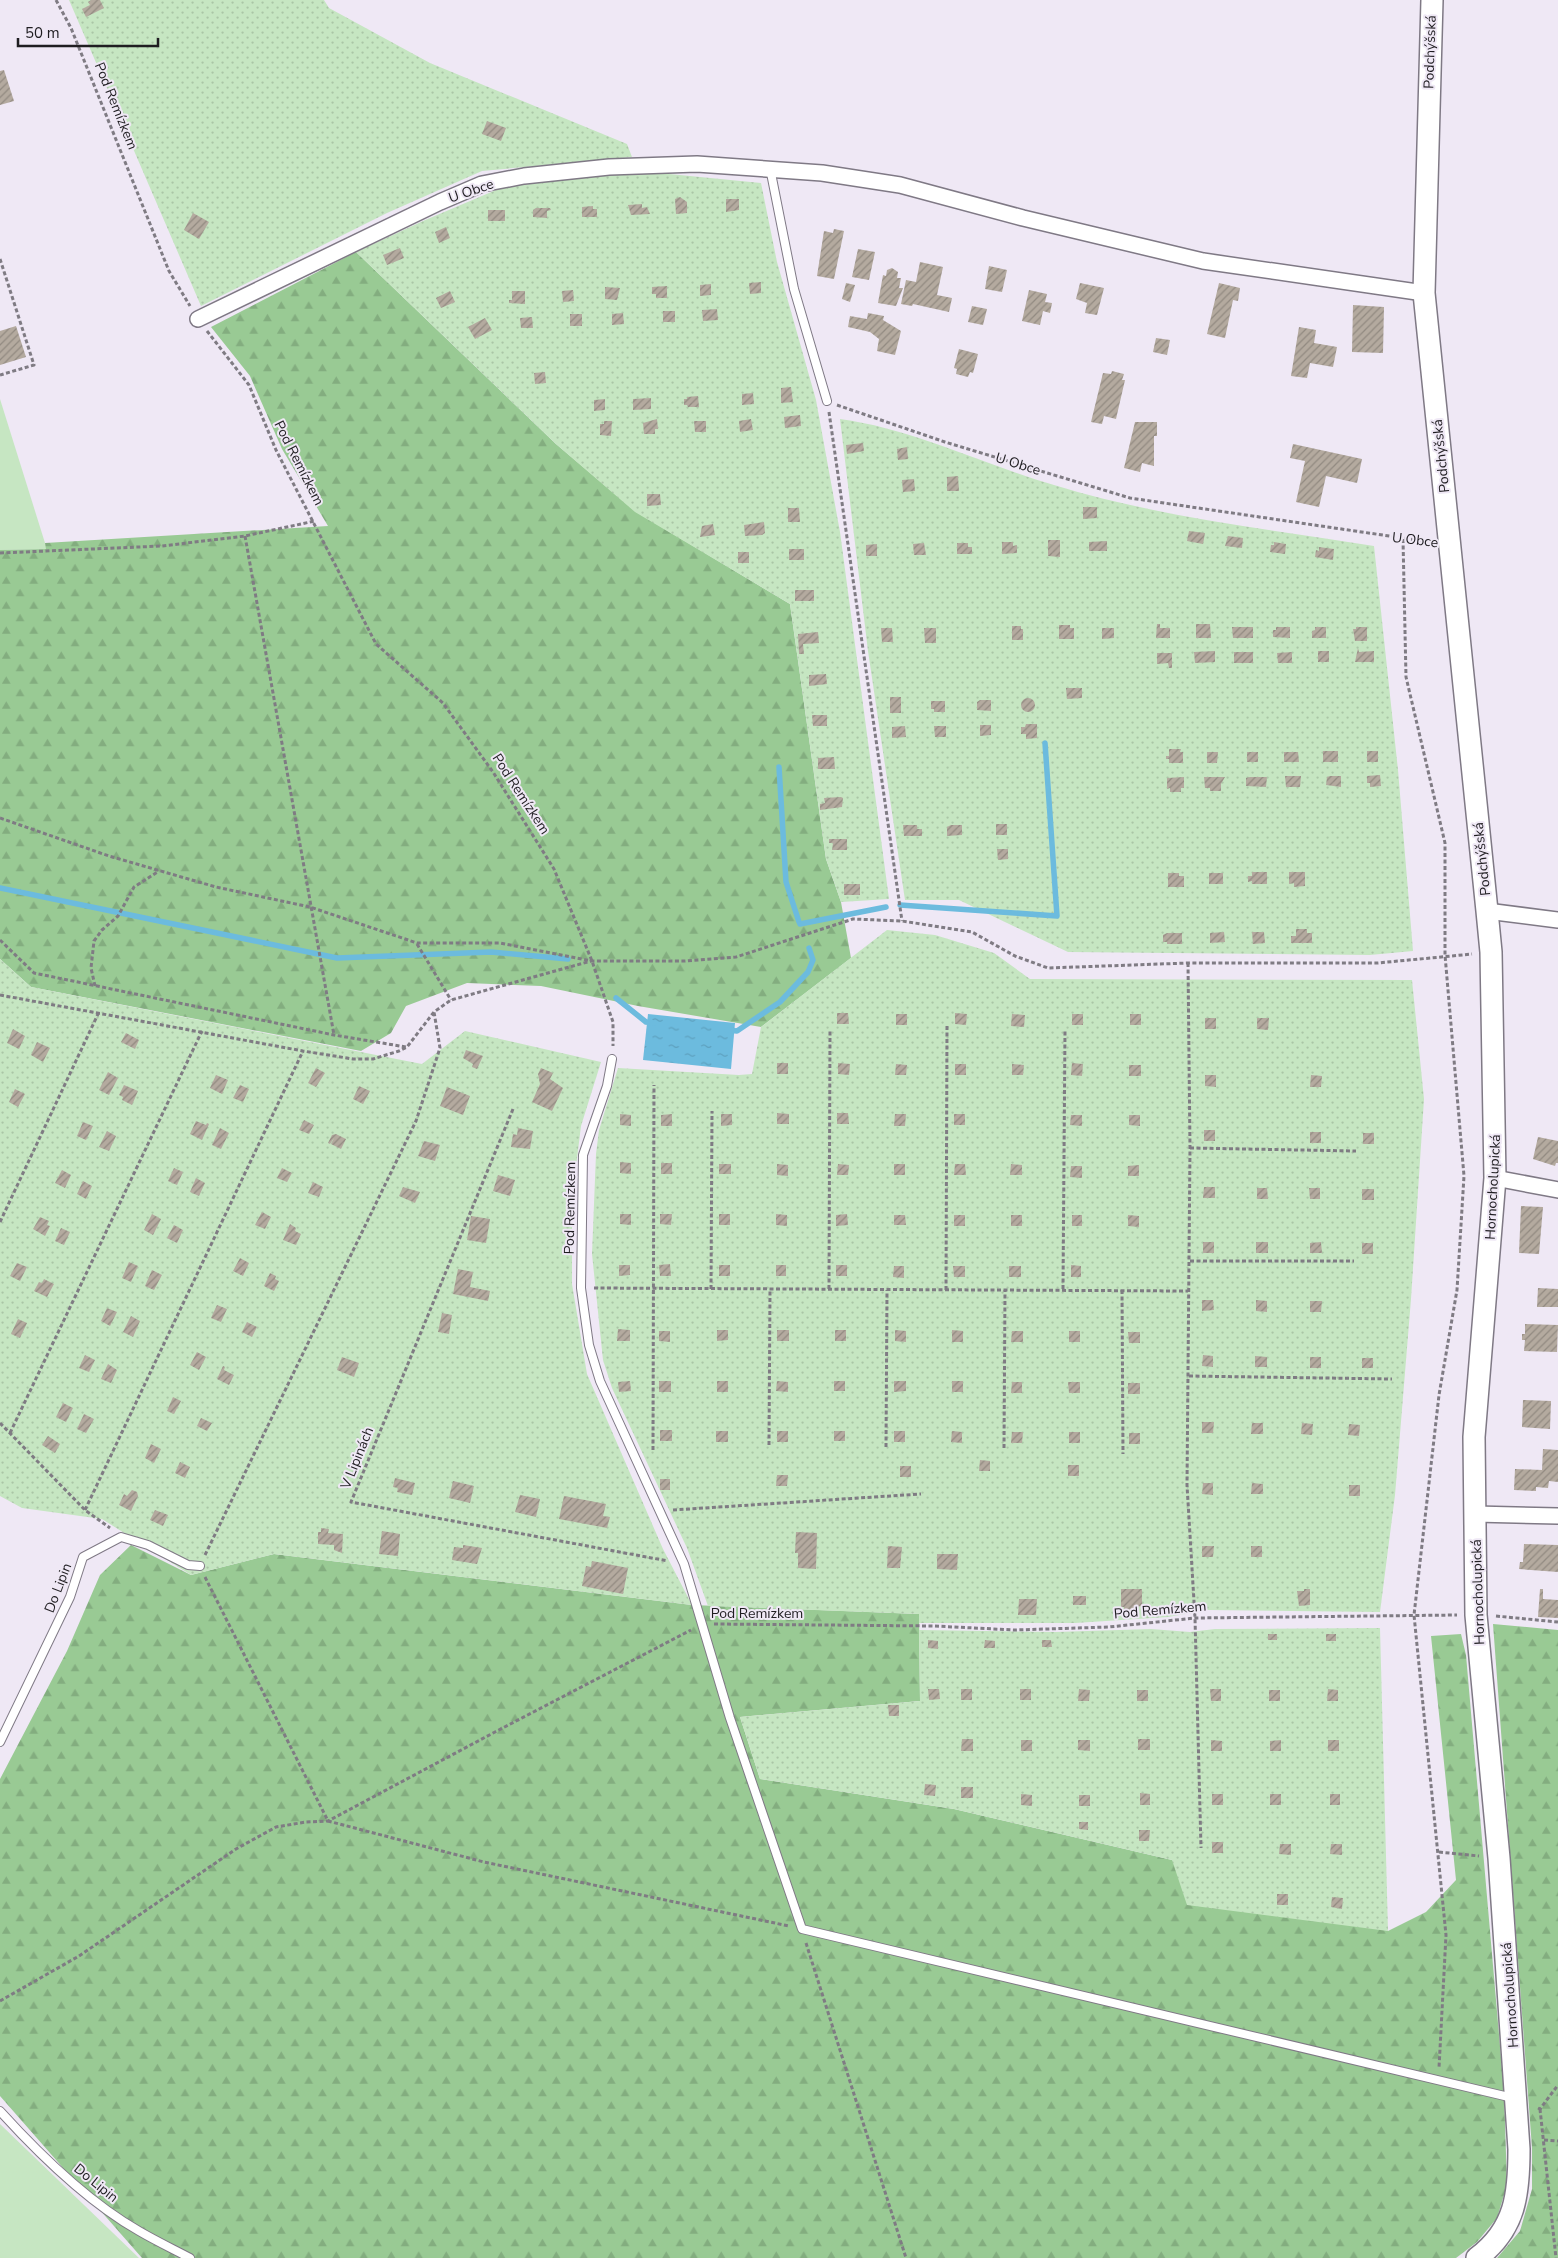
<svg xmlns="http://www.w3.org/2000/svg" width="1558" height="2258" font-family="'Nunito Sans',sans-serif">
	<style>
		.grass { fill: #c6e6c2 }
		.forest { fill: url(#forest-firs) }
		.garden { fill: url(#garden-dots) }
		.water { fill: url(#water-ripples) }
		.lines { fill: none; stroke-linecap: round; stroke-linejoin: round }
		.stream { stroke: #6cbbde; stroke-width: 5.5 }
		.building { fill: url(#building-hatch) }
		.lane-casing { stroke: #7f7985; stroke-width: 10 }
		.street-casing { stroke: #7f7985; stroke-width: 18 }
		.secondary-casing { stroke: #7f7985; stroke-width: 24 }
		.path { stroke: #7f7b83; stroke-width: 3; stroke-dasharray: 4 2.5; stroke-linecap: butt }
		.lane { stroke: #fff; stroke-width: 8 }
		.street { stroke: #fff; stroke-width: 15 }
		.secondary { stroke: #fff; stroke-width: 21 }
		.labels { text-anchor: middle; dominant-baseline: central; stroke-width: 4; stroke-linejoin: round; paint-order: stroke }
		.street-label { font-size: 14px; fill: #1f1d21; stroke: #efe8f5 }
	</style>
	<defs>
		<pattern id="forest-firs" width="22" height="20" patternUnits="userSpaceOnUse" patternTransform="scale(1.25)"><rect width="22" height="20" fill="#99ca94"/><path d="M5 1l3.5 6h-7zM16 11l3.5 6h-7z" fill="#83ad7f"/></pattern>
		<pattern id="garden-dots" width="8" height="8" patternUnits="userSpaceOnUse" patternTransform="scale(1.25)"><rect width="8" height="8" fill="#c6e6c2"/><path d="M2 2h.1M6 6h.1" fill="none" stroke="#aac5a6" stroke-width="1.8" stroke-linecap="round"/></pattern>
		<pattern id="water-ripples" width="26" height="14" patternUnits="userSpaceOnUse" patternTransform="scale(1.25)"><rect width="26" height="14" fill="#6cbbde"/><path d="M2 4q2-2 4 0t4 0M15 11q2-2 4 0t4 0" fill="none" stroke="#5da0be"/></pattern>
		<pattern id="building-hatch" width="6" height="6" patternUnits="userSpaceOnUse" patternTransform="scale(1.25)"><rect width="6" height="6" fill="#b4aa9f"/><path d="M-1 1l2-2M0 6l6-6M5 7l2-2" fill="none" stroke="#928a81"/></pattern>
	</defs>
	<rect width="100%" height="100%" fill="#efe8f5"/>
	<g class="grass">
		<path d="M0 399 45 543 47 549 0 550Z"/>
		<path d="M0 2124 139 2258H0Z"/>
	</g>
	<g class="forest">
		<path d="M356 252 556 444 635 511 790 604 826 859 841 902 851 958 761 1027 638 1006 541 986 467 983 406 1006 391 1033 361 1051 31 987 0 959V550L46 549 45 543 328 526 282 449 250 376 211 327Z"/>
		<path d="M131 1545 191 1575 274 1554 692 1605 919 1614 920 1701 740 1717 760 1779 954 1809 1172 1860 1388 1931 1426 1912 1456 1880 1431 1636 1461 1634 1466 1655 1504 2092 1507 2185 1497 2218 1477 2242 1456 2258H142L0 2096V1779L67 1651 100 1575Z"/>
		<path d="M1493 1624 1558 1630V2258H1497L1520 2231 1532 2189V2148Z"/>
	</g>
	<g class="garden">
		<path d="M69 0H324L329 8 430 63 627 144 632 157 482 171 387 213 201 306Z"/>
		<path d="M639 171 761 183 777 262 816 400 840 532 889 899 841 902 826 859 790 604 635 512 556 444 356 252 423 221 503 187Z"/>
		<path d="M840 419C914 429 982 464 1054 485 1158 517 1267 529 1374 546L1398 770 1413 951 1370 955 1068 952 959 900H905L868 651Z"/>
		<path d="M887 930 935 935 994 953 1030 979 1412 980 1424 1099 1411 1299 1395 1495 1380 1612 1208 1610 1168 1617 1075 1623H919V1614L708 1606 687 1548 612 1388 603 1360 592 1254 596 1154 599 1130 618 1068 739 1075 752 1074 761 1027Z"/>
		<path d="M0 959 31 987 422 1064 465 1031 601 1062 581 1126 572 1199V1284L587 1374 663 1549 692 1605 274 1554 191 1575 102 1519 22 1508 0 1496Z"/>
		<path d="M1380 1628 1388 1931 1187 1905 1172 1860 954 1809 760 1779 740 1717 920 1701 919 1630 1056 1632 1151 1629 1190 1632 1215 1629Z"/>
	</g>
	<path class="water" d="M648 1014 735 1023 731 1069 643 1060Z"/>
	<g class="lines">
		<g class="stream">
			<path d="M779 767 786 882 799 922"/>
			<path d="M0 888 337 958 491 952 568 959"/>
			<path d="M900 905 1057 916 1045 743"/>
			<path d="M800 924 886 907"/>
			<path d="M616 998 646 1022 654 1023"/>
			<path d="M727 1030 737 1031 780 1002 808 972 813 960 809 948"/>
		</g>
	</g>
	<g class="building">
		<path d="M91 0H100L104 8 86 17 82 9 90 5 88 2Z"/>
		<path d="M4 70 14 101 0 105V71Z"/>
		<path d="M487 121 506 128 501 141 482 134Z"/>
		<path d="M680 197 687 202V213L676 214 675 199Z"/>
		<path d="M726 199H739V210L726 212Z"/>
		<path d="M642 204V208L647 207 650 214 631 215 628 205Z"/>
		<path d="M593 206V209H597V217H582V207Z"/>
		<path d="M536 208H550L551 210 547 211V218L533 217V210Z"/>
		<rect x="488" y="210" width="17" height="11"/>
		<path d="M193 213 209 222 199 239 184 230Z"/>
		<path d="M446 227 450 238 439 243 435 232Z"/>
		<path d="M834 229 844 231 834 279 817 276 824 231 833 233Z"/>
		<path d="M400 248 404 258 387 265 383 255Z"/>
		<path d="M858 249 875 252 869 280 852 277Z"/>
		<path d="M920 262 943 267 937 295 952 298 949 312 913 304 912 306 901 304 906 280 916 282Z"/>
		<path d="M989 266 1007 270 1002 292 985 289Z"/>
		<path d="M892 268 898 272 897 278H901L899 288H903L896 306 878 303 883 275 886 276 887 270Z"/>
		<path d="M761 282V293L750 294 749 283Z"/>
		<path d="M846 283 855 285 850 302 842 299Z"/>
		<path d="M1080 283 1104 288 1097 315 1085 313 1087 303 1076 299Z"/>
		<path d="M1219 283 1240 288 1238 301 1233 300 1225 338 1207 334Z"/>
		<path d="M711 284V295L700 296V285Z"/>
		<path d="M667 286V298H656V294H652V287Z"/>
		<path d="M605 287 620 288 617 300 605 299Z"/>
		<path d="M573 290 574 301 563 302 562 291Z"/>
		<path d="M1029 290 1047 294 1045 302 1052 303 1050 313 1043 311 1040 325 1022 321Z"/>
		<path d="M450 291 455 302 441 308 436 298Z"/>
		<path d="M512 291H525V304L509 303V300H512Z"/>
		<path d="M1353 305 1384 307 1383 353 1352 352Z"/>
		<path d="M972 306 987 309 983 325 968 322Z"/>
		<path d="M717 309 718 320 703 321 702 310Z"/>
		<rect x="663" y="311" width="12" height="11"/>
		<path d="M623 313 624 324 612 325V314Z"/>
		<path d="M868 313 884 316 883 320 901 331 895 355 877 351 879 339 870 332 848 327 850 316 867 319Z"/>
		<rect x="570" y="314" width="12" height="12"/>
		<path d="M532 317 533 328H521L520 318Z"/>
		<path d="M485 318 492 330 475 339 468 327Z"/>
		<path d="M16 326 26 357 0 365V331Z"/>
		<path d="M1299 327 1316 330 1314 343 1337 347 1333 367 1310 363 1307 378 1291 376Z"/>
		<path d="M1156 338 1170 340 1167 355 1153 352Z"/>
		<path d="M959 349 978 354 973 373 970 372 968 377 956 374 957 369 954 368Z"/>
		<path d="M1112 371 1124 374 1122 380H1125L1116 419 1104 416 1102 424 1091 422 1103 373 1111 374Z"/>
		<path d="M545 372 546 383 535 384 534 373Z"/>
		<path d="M791 387 793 402 781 403V388Z"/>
		<path d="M753 393 754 404 742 405V394Z"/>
		<path d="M698 396 699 407H688L687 405H684V399H687V397Z"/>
		<path d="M651 398V409L633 410V399Z"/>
		<path d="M605 399V410L594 411V400Z"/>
		<path d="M800 415 801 426 785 428 784 417Z"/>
		<path d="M657 419 658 429H655V434H644L643 423Z"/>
		<path d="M751 419 753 430 740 432 739 421Z"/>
		<path d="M604 421H612L611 436 600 435V424H604Z"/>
		<path d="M694 421H706V432H695Z"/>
		<path d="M1135 422H1157V436H1154V466L1142 463 1140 472 1124 468Z"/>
		<path d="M863 443 864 451 847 454 846 445Z"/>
		<path d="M1293 444 1362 459 1357 483 1326 476 1319 507 1296 502 1305 461 1290 458Z"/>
		<path d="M907 447 908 459 898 460 897 449Z"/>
		<path d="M958 476 959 491H947V477Z"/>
		<path d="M914 479 915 491 903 492 902 480Z"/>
		<path d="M647 494H660L661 505 647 506Z"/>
		<path d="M1083 507H1097V518L1083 519Z"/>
		<path d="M788 508H799L800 522H788Z"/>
		<path d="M764 522 765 533 762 535 745 536 744 525Z"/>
		<path d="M713 524 715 535 700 537 702 526Z"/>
		<path d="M1189 531 1205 533 1203 544 1187 541Z"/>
		<path d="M1228 536 1243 538 1242 548 1225 546Z"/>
		<path d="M1048 540H1060V557L1048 556Z"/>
		<path d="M1107 541V551H1089V542Z"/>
		<path d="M1002 542H1013V546L1017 545V553L1002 554Z"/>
		<path d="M1274 542 1286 544 1285 554 1270 552 1271 545H1274Z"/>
		<path d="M924 543 926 555H914L913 544Z"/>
		<path d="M957 543H968V547H972V554H957Z"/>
		<path d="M877 544V556H866V545Z"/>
		<path d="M1319 547 1334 549 1333 560 1315 557 1316 550 1319 551Z"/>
		<rect x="789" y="549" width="15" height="11"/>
		<rect x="738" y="552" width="11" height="11"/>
		<rect x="795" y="590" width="19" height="11"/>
		<path d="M1157 624H1160V628H1170V638H1156Z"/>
		<path d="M1196 624H1210L1211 638H1196Z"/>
		<path d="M1059 625H1070V628H1074V639H1059Z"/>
		<path d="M1012 626H1021V629H1023V640H1012Z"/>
		<path d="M1232 627H1253V638H1233Z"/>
		<path d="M1276 627H1290V638L1273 637V630H1276Z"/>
		<path d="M1315 627H1326V638H1312V631L1315 630Z"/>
		<path d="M1356 627H1367V641H1355L1353 629H1356Z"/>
		<path d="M881 628H892L893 642H882Z"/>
		<path d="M924 628H936V643H925Z"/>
		<path d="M1102 628H1114V638L1102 639Z"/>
		<path d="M818 632 819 643 803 644 804 654H799L798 634Z"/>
		<path d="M1358 648 1359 652 1374 651V662H1355Z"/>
		<path d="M1215 651V662L1195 663 1194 652Z"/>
		<rect x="1318" y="651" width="11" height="11"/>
		<rect x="1234" y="652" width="19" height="11"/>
		<path d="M1292 652V663H1278L1277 653Z"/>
		<path d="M1157 653H1172V668H1169L1168 663 1157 664Z"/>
		<path d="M826 674 827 684 809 686V675Z"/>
		<path d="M1066 688H1082V698L1067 699Z"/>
		<rect x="890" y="697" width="11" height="16"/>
		<circle cx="1028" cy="705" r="7"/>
		<path d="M980 700H991V711L977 710V702Z"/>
		<path d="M931 701H945V712H934V709H931Z"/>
		<path d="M812 715H827V726H813Z"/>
		<path d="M1026 724H1037V738L1026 739V734H1021V727H1025Z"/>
		<path d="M980 725H991V735L980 736Z"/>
		<path d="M905 726 906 737 892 738V727Z"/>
		<path d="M934 726H946V737H935Z"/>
		<path d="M1169 749H1181L1180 752H1183V763H1169V759H1166V756H1169Z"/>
		<rect x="1323" y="751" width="15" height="11"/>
		<rect x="1367" y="751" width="11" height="11"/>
		<path d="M1207 752H1218L1217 763H1207Z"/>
		<rect x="1247" y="752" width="11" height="10"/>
		<path d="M1284 752H1298L1299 762H1284Z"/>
		<path d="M834 757 835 769H818V758Z"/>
		<path d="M1380 775 1381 786 1370 787V783H1367V776Z"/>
		<path d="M1285 776H1301L1300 787H1286Z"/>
		<path d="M1330 776H1341V787L1326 785 1327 777Z"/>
		<path d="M1184 777V788H1181V792H1170V788L1167 789V778Z"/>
		<path d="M1204 777H1225L1221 784V791H1210V788H1205Z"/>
		<path d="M1250 777H1267L1266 787 1246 786V778Z"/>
		<path d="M841 797 843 798 842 807 820 810V804L825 803 824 798Z"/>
		<rect x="996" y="824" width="11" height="11"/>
		<path d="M903 825H917V829H922V836H904Z"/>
		<path d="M951 825H962V835L947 836V827Z"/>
		<path d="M829 839H847V850H832L833 843H829Z"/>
		<path d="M997 849H1008V859L998 860Z"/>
		<path d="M1252 872H1267V884H1252V881L1248 882V876H1252Z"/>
		<path d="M1289 872H1305V886L1294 887V883L1289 884Z"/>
		<path d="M1168 873H1179V876H1184V887H1168Z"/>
		<rect x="1209" y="873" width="14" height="11"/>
		<rect x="844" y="884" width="16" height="11"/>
		<path d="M1296 929H1307V933H1312V943H1291V936H1296Z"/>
		<path d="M1224 932 1225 942 1210 943V933Z"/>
		<path d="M1252 932H1264L1265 943 1253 944Z"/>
		<path d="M1167 933H1182V944H1167V942H1163V935Z"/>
		<path d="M837 1013H848L849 1024H837Z"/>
		<path d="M955 1013 967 1014 966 1025 955 1024Z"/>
		<rect x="896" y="1014" width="11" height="11"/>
		<path d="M1012 1014 1025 1015 1024 1027 1011 1026Z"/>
		<rect x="1072" y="1014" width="11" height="11"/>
		<rect x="1130" y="1014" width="11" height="11"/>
		<rect x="1205" y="1018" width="11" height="11"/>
		<path d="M1257 1018H1269L1268 1030 1257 1029Z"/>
		<path d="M13 1029 25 1036 19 1049 7 1043Z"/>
		<path d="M126 1033 139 1040 135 1049 121 1042Z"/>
		<path d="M37 1042 50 1048 43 1062 31 1055Z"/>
		<path d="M466 1050 483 1056 477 1069 472 1067 473 1064 463 1058Z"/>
		<rect x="777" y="1063" width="11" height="11"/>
		<path d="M838 1063 850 1064 849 1075 838 1074Z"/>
		<path d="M1072 1063 1083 1064 1082 1076 1071 1075Z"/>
		<path d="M896 1064 907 1065 906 1075H895Z"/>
		<rect x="955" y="1064" width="11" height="11"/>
		<path d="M1012 1064 1024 1065 1023 1075H1012Z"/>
		<rect x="1129" y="1065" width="12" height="11"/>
		<path d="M316 1068 325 1073 316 1087 308 1083Z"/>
		<path d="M541 1068 553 1073 550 1079 563 1088 552 1111 532 1102 540 1084 538 1074Z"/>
		<path d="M108 1072 118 1078 109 1095 99 1090Z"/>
		<path d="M216 1075 228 1080 222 1094 210 1088Z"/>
		<path d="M1205 1075H1216V1087L1205 1086Z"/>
		<path d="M1311 1075 1322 1076 1321 1087H1310Z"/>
		<path d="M124 1085 138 1091 132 1105 122 1100 123 1097 119 1095Z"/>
		<path d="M240 1085 249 1089 243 1102 233 1098Z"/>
		<path d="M359 1086 370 1091 363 1104 353 1099Z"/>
		<path d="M447 1087 470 1096 463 1115 440 1106Z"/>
		<path d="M15 1089 25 1094 18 1107 9 1102Z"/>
		<path d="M777 1113 789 1114V1124H777Z"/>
		<path d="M837 1113H848L849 1124H837Z"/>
		<path d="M620 1114 631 1115V1126L620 1125Z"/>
		<path d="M672 1114V1126H661V1115Z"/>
		<path d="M721 1114H732V1125L721 1126Z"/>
		<path d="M895 1114H906L905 1126H894Z"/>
		<rect x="954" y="1114" width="11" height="11"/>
		<path d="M1071 1115H1082V1126L1070 1125Z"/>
		<path d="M1129 1115H1140V1126L1129 1125Z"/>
		<path d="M304 1120 314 1125 309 1134 299 1130Z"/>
		<path d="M196 1121 206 1125 207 1123 209 1124 202 1140 190 1134Z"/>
		<path d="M83 1122 93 1126 86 1140 77 1136Z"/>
		<path d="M220 1128 229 1133 221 1149 212 1145Z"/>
		<path d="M518 1128 533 1131 530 1149 511 1147 513 1134 517 1135Z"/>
		<rect x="1204" y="1130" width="11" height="11"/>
		<path d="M107 1131 116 1136 109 1151 99 1147Z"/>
		<rect x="1310" y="1132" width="11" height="11"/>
		<rect x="1363" y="1133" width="11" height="11"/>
		<path d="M336 1134 346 1139 341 1149 331 1144 334 1138 330 1144 328 1143 332 1135Z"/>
		<path d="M1538 1137 1558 1141V1163H1556L1555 1166 1533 1159Z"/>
		<path d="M424 1141 440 1145 435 1161 418 1156Z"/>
		<path d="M620 1162 631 1163V1174L620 1173Z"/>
		<rect x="661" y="1163" width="11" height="11"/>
		<rect x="719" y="1164" width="12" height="10"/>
		<path d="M777 1164 788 1165V1176L777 1175Z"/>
		<path d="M838 1164 849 1165 848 1175H837Z"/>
		<rect x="894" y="1164" width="11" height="11"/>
		<path d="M955 1164H965L966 1175H954Z"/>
		<path d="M1011 1164 1022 1165V1175H1010Z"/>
		<path d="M1139 1165V1176H1128V1166Z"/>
		<path d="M1071 1166H1082V1178L1070 1177Z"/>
		<path d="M174 1168 183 1172 177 1185 168 1181Z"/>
		<path d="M282 1168 292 1173 287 1182 277 1178Z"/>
		<path d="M62 1170 71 1175 65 1188 55 1183Z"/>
		<path d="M498 1175 515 1180 510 1196 493 1191Z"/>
		<path d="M196 1178 205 1183 199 1196 190 1192Z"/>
		<path d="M83 1181 92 1186 86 1199 77 1194Z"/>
		<path d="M313 1182 323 1187 319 1197 308 1193Z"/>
		<path d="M403 1187 420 1192 415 1203 399 1196Z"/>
		<path d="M1204 1187H1215V1198H1203Z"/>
		<path d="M1257 1188H1267L1268 1199H1257Z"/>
		<path d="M1309 1188H1320V1199H1310Z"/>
		<rect x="1362" y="1189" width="12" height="11"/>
		<path d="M1521 1206 1543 1207 1539 1254 1519 1253Z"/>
		<path d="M262 1212 271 1217 265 1229 255 1225Z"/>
		<path d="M152 1214 161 1219 153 1235 144 1230Z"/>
		<path d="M620 1214H631V1225L620 1224Z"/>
		<path d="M660 1214H672L671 1225 660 1224Z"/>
		<rect x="719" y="1214" width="11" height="11"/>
		<path d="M776 1214 787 1215V1226L776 1225Z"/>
		<path d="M847 1214 848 1225 836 1226V1215Z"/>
		<path d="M894 1215H905L906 1225H894Z"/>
		<rect x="954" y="1215" width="11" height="11"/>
		<rect x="1011" y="1215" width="11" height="11"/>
		<rect x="1072" y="1215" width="10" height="11"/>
		<path d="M1128 1215 1139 1216V1227L1128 1226Z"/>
		<path d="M471 1216 490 1219 486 1243 467 1240Z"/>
		<path d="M40 1217 49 1221 47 1225 50 1226 45 1236 33 1229Z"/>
		<path d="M290 1224 296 1228 295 1231 301 1234 296 1245 283 1240Z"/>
		<path d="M174 1225 183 1230 177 1243 167 1238Z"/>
		<path d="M61 1228 70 1232 64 1245 55 1241Z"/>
		<rect x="1203" y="1242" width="11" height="11"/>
		<rect x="1256" y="1242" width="12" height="11"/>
		<path d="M1321 1242 1322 1253H1310V1243Z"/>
		<rect x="1362" y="1243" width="11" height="11"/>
		<path d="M240 1258 249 1263 243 1276 233 1271Z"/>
		<path d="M129 1262 138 1266 131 1282 122 1278Z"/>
		<path d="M17 1263 27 1267 20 1281 10 1276Z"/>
		<path d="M670 1264 671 1276H660L659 1265Z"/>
		<path d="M619 1265H630V1275L619 1276Z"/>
		<rect x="719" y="1265" width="11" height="11"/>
		<rect x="776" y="1265" width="10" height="11"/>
		<rect x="836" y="1265" width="11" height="11"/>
		<path d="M1071 1265 1081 1266V1277H1071Z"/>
		<path d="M894 1266H904V1278L893 1277Z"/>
		<path d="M953 1266H965V1277H954Z"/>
		<rect x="1009" y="1266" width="12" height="11"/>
		<path d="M458 1269 473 1272 470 1287 490 1291 488 1301 453 1294Z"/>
		<path d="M152 1270 162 1275 154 1290 145 1286Z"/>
		<path d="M270 1273 276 1276 275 1279 279 1281 274 1291 264 1286Z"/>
		<path d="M44 1279 54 1284 47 1297 34 1291 39 1282 42 1283Z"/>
		<path d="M1538 1288 1558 1289V1307H1537Z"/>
		<path d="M1202 1300H1213L1214 1310 1202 1311Z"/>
		<path d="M1256 1300 1267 1301V1312L1256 1311Z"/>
		<path d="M1310 1301H1322L1321 1312H1310Z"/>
		<path d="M217 1305 227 1309 221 1322 211 1318Z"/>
		<path d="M107 1308 117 1312 110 1326 101 1321Z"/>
		<path d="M442 1313 452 1315 449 1334 438 1332Z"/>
		<path d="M131 1316 140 1321 133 1337 123 1332Z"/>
		<path d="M18 1319 27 1323 20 1338 11 1334Z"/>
		<path d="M247 1322 257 1327 252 1337 242 1332Z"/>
		<path d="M1525 1324 1558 1325 1557 1352 1524 1351 1525 1340H1522V1334H1525Z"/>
		<path d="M618 1329 630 1330V1341H617Z"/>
		<path d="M717 1330H728V1340L717 1341Z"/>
		<rect x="777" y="1330" width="12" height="11"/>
		<rect x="835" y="1330" width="11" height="11"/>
		<path d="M895 1330 906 1331V1342L895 1341Z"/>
		<path d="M952 1330 963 1331V1342H952Z"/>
		<path d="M659 1331H670V1342L659 1341Z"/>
		<path d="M1012 1331H1023V1342H1011Z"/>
		<rect x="1069" y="1331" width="11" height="11"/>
		<path d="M1128 1332H1140V1343H1129Z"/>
		<path d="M197 1352 206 1357 199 1370 190 1365Z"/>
		<path d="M85 1355 95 1360 89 1372 79 1368Z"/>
		<path d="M1203 1355 1213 1356V1367L1202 1366Z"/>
		<path d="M1255 1356 1267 1357V1367H1255Z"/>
		<path d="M342 1357 359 1363 354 1377 337 1370Z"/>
		<rect x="1310" y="1357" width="11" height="11"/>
		<rect x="1362" y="1358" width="11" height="10"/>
		<path d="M108 1364 117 1370 111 1383 101 1379Z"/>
		<path d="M223 1366 225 1367 224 1370 234 1375 229 1385 217 1379Z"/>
		<path d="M630 1381 631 1391 619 1392 618 1382Z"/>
		<rect x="659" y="1381" width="12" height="11"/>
		<rect x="717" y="1381" width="11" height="11"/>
		<path d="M777 1381 788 1382V1392L776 1391Z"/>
		<rect x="834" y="1381" width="11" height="10"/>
		<path d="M894 1381H906V1391L894 1392Z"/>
		<rect x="952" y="1381" width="11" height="11"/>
		<path d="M1012 1382H1022V1393H1011Z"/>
		<path d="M1068 1382H1080V1393H1069Z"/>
		<rect x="1128" y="1383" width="12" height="11"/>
		<path d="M173 1397 181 1401 174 1414 167 1411Z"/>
		<path d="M1523 1400 1551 1401 1550 1429 1522 1427Z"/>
		<path d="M63 1403 73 1408 66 1422 56 1417Z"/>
		<path d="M84 1414 94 1419 86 1433 77 1429Z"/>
		<path d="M201 1418 212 1423 207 1431 197 1426Z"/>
		<path d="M1202 1422H1214L1213 1433H1202Z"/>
		<path d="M1252 1423H1263V1434H1251Z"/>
		<path d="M1302 1423 1313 1424 1312 1435 1301 1434Z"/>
		<path d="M1349 1424 1360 1425 1359 1436 1348 1435Z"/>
		<rect x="660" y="1430" width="12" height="11"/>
		<rect x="716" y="1431" width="12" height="11"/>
		<rect x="777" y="1431" width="11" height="11"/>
		<rect x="834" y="1431" width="11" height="10"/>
		<rect x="894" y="1431" width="11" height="11"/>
		<path d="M952 1431 962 1432V1443L951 1442Z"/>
		<path d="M1012 1432H1023L1022 1443H1011Z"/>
		<rect x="1069" y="1432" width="11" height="11"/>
		<rect x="1129" y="1433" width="11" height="11"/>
		<path d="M48 1436 60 1444 55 1453 42 1445Z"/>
		<path d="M151 1444 161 1449 154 1463 145 1458Z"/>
		<path d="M1543 1449 1558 1450V1482L1549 1481 1548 1488 1536 1487V1491L1514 1490 1515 1469 1542 1470Z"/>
		<path d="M980 1460 990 1461V1471H979Z"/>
		<path d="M180 1462 190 1467 185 1478 175 1473Z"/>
		<rect x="1068" y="1465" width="11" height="11"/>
		<rect x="900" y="1466" width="11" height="11"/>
		<path d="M777 1475H788L787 1486H776Z"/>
		<path d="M395 1478 415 1483 412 1495 397 1492 398 1488 393 1487Z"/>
		<rect x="660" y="1479" width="10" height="11"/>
		<path d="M453 1481 474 1486 470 1503 449 1498Z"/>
		<path d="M1203 1483H1213V1495L1202 1494Z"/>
		<path d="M1252 1483 1263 1484V1494H1251Z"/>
		<rect x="1349" y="1485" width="11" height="11"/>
		<path d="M132 1490 137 1492 138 1496 131 1511 119 1505 124 1494 127 1496Z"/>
		<path d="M520 1495 540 1499 536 1517 515 1512Z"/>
		<path d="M564 1496 606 1504 603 1516 610 1517 607 1528 559 1519Z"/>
		<path d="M155 1510 168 1515 163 1526 150 1520Z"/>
		<path d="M321 1528 329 1529 328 1533 343 1534 342 1553 334 1550V1545L318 1544V1532H321Z"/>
		<path d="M382 1531 400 1534 398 1556 379 1554Z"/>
		<path d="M796 1532 817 1533 816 1569 798 1568V1553H795Z"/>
		<path d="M1524 1544 1558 1545V1572L1519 1569 1520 1562H1523Z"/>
		<path d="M463 1545 482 1548 477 1564 452 1560 454 1547 463 1548Z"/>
		<path d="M888 1546 902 1547 900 1568H887Z"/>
		<path d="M1202 1546H1214L1213 1557H1202Z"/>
		<rect x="1251" y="1546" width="11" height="11"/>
		<path d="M937 1554H958L957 1570 937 1569Z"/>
		<path d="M592 1561 628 1568 623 1594 582 1586 586 1566 591 1567Z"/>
		<path d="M1121 1589H1142V1606L1135 1607V1614H1124V1607H1121Z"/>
		<path d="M1304 1589H1310V1605L1299 1606 1297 1591H1304Z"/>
		<path d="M1540 1589H1543V1599L1558 1600V1618L1538 1617Z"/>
		<rect x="1073" y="1596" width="13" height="9"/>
		<path d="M1019 1599H1037L1036 1615H1018Z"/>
		<rect x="1268" y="1634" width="9" height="6"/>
		<rect x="1326" y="1634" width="10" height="7"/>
		<path d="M928 1640 938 1641V1649L928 1648Z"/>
		<path d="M985 1640 995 1641V1648H984Z"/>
		<path d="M1042 1640H1051L1052 1647H1042Z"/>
		<path d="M928 1689H939L940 1699 929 1700Z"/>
		<rect x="961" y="1689" width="11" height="11"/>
		<rect x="1020" y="1689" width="11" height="11"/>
		<path d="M1079 1689 1090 1690 1089 1701H1078Z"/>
		<path d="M1210 1689H1221V1701H1211Z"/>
		<path d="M1328 1689 1338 1690V1701H1327Z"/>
		<rect x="1137" y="1690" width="11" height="11"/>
		<rect x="1269" y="1690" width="11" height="11"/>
		<path d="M888 1705H899V1716H889Z"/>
		<path d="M962 1739H973V1751H961Z"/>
		<rect x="1138" y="1739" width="12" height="11"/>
		<rect x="1021" y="1740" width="11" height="11"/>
		<path d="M1078 1740H1090V1751L1078 1750Z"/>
		<path d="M1211 1740 1222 1741V1751H1211Z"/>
		<path d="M1281 1740V1751H1270V1741Z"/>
		<rect x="1328" y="1740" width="11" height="11"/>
		<path d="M925 1784 936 1785 935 1796 924 1795Z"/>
		<rect x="961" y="1787" width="12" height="11"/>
		<path d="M1140 1793 1150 1794V1805H1140Z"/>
		<path d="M1021 1794 1032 1795V1806L1021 1805Z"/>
		<rect x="1212" y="1794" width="11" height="11"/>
		<rect x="1270" y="1794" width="11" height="11"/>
		<rect x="1330" y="1794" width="10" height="11"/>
		<rect x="1079" y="1795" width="11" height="11"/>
		<path d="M1079 1822H1088V1830L1079 1829Z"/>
		<path d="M1139 1830H1150L1149 1841H1139Z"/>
		<rect x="1212" y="1842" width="11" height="11"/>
		<path d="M1280 1844H1291V1855L1279 1854Z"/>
		<path d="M1331 1844H1342V1855L1330 1854Z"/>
		<rect x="1277" y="1894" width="11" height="11"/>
		<path d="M1332 1897 1343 1898 1342 1909 1331 1907Z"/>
	</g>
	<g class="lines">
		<defs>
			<g id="lane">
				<path d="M770 168 794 289 827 401"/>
				<path d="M612 1059 607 1086 583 1155 581 1288 589 1345 600 1381 684 1564 730 1718 802 1929 1513 2098"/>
				<path d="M0 1742 70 1597 83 1557 121 1537 148 1545 188 1565 200 1566"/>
				<path d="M0 2111C39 2154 88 2202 139 2231 156 2241 173 2249 190 2258"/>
			</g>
			<g id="street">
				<path d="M198 319 440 202 482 184 524 176 609 167 697 164 822 173 900 185 1023 218 1203 261 1424 293"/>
				<path d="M1487 911 1558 920"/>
				<path d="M1495 1178 1558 1190"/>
				<path d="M1475 1514 1558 1516"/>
			</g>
			<path id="secondary" d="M1432 0 1424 293 1487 911 1491 952 1495 1178 1474 1437 1476 1615 1499 1858 1519 2149C1519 2193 1516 2229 1477 2258"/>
		</defs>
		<use href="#lane" class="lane-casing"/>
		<use href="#street" class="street-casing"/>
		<use href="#secondary" class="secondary-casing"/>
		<g class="path">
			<path d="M56 0 71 28 169 271 190 306"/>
			<path d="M0 259 34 365 0 375"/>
			<path d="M207 331 249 385 276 450 376 644 443 703 493 772 554 869 592 961 613 1022V1046"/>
			<path d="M837 405 945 442 1130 498 1430 542"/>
			<path d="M829 412 902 921"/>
			<path d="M245 536 334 1035"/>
			<path d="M1403 539 1406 677 1445 843V955L1464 1176 1457 1290 1439 1395 1414 1615 1446 1935 1439 2068"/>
			<path d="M0 553 162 546 245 536 315 521"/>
			<path d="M0 818 109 856 216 887 310 907 417 943H500L592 961H685L736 957 853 919 902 921 972 932 1015 956 1048 968 1188 963H1378L1472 954"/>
			<path d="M0 940 34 973 334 1035 406 1047"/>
			<path d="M417 944 451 1000"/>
			<path d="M1188 963 1190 1148 1187 1485 1195 1618 1201 1848"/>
			<path d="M95 986 91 968 94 941 102 930 118 916 134 887 159 871"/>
			<path d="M0 995 303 1051 353 1059H373L399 1051 407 1047 434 1012 451 1000 591 961"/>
			<path d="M513 1109 351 1502 668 1561"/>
			<path d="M1190 1148 1356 1151"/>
			<path d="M0 1222 99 1012"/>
			<path d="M1190 1261H1354"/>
			<path d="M594 1288 1188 1291"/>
			<path d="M711 1289 712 1111"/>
			<path d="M829 1289 830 1031"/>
			<path d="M1063 1289 1065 1029"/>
			<path d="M946 1290 947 1025"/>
			<path d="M1122 1290 1123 1454"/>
			<path d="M1189 1376 1392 1379"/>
			<path d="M0 1423 85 1510 110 1528"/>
			<path d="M10 1433 202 1031"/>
			<path d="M769 1445 770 1290"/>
			<path d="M886 1447 887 1290"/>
			<path d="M1004 1448 1005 1290"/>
			<path d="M653 1450 654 1085"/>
			<path d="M85 1510 303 1051"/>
			<path d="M673 1510 921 1494"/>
			<path d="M205 1555 416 1121 440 1048 434 1012"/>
			<path d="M205 1577 328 1821 484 1862 789 1926"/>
			<path d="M1496 1616 1558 1622"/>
			<path d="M714 1624 934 1626 1015 1630 1109 1627 1195 1618 1457 1615"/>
			<path d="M1439 1852 1479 1856"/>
			<path d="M806 1943 906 2258"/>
			<path d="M0 2001 79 1956 236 1849 276 1827 306 1822 328 1821 495 1732 691 1630"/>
			<path d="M1538 2108 1540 2109 1558 2085"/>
			<path d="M1540 2109 1556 2258"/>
			<path d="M1544 2140 1558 2141"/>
		</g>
		<use href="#lane" class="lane"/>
		<use href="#street" class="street"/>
		<use href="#secondary" class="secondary"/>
	</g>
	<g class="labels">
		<g class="street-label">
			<text transform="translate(1430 52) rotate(-88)">Podchýšská</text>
			<text transform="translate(116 106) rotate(68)">Pod Remízkem</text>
			<text transform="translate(471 191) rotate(-19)">U Obce</text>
			<text transform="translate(1441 456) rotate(-96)">Podchýšská</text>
			<text transform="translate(299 463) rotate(63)">Pod Remízkem</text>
			<text transform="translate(1018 464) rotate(17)">U Obce</text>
			<text transform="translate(1415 540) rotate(7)">U Obce</text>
			<text transform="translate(521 794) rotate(57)">Pod Remízkem</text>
			<text transform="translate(1482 859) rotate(-96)">Podchýšská</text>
			<text transform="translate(1493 1187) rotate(-87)">Hornocholupická</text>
			<text transform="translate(570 1208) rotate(-89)">Pod Remízkem</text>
			<text transform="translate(357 1458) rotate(-68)">V Lipinách</text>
			<text transform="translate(58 1588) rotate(-69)">Do Lipin</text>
			<text transform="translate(1478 1592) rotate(-92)">Hornocholupická</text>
			<text transform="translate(1160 1610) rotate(-5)">Pod Remízkem</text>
			<text x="757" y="1613">Pod Remízkem</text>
			<text transform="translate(1510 1995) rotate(-94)">Hornocholupická</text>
			<text transform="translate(96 2183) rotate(39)">Do Lipin</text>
		</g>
	</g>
	<path d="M18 38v8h140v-8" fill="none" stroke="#1f1d21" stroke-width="2.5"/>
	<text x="25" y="38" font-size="15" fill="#1f1d21" stroke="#efe8f5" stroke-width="4" paint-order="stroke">50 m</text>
</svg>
